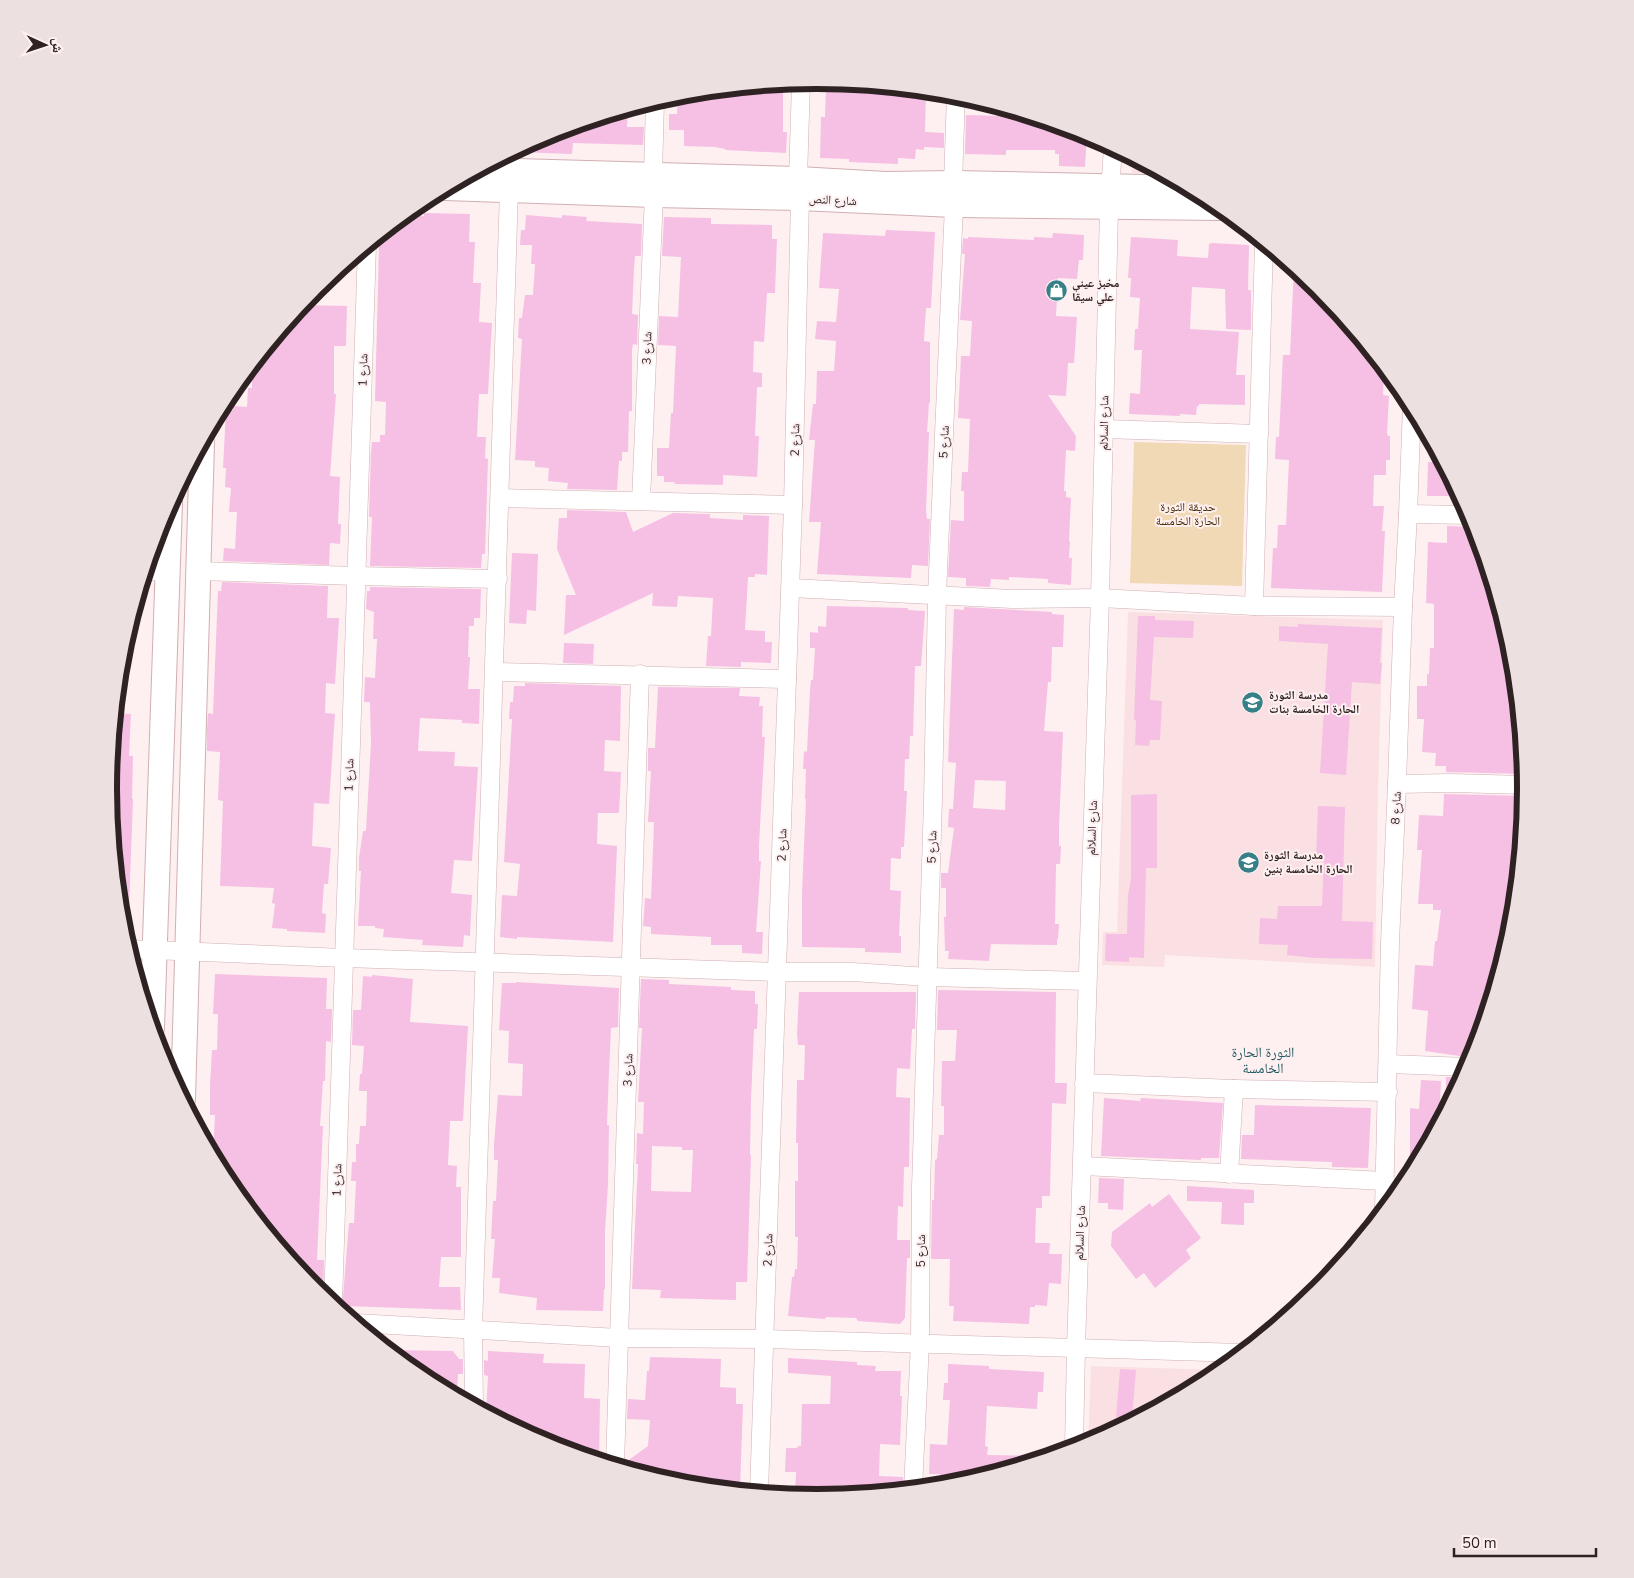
<svg xmlns="http://www.w3.org/2000/svg" width="1634" height="1578" font-family="'Nunito Sans','Noto Naskh Arabic',sans-serif">
	<style>
		.built { fill: #fae0e2 }
		.green { fill: #f2d9b5 }
		.building { fill: #f6bfe4; fill-rule: evenodd }
		.lines { fill: none; stroke-linecap: round; stroke-linejoin: round }
		.street-casing { stroke: #d0afb2; stroke-width: 19 }
		.secondary-casing { stroke: #d0afb2; stroke-width: 26 }
		.street { stroke: #fff; stroke-width: 18 }
		.secondary { stroke: #fff; stroke-width: 24 }
		.labels { text-anchor: middle; dominant-baseline: central; stroke-width: 4; stroke-linejoin: round; paint-order: stroke }
		.street-label { font-size: 12px; fill: #2f2223; stroke: #fef0f1 }
		.poi-label { font-size: 12px; font-weight: bold; fill: #2f2223; stroke: #fef0f1; text-anchor: start }
		.park-label { font-size: 12px; fill: #412a00; stroke: #fef0f1 }
		.neighbourhood-label { font-size: 14px; fill: #205a61; stroke: #fef0f1 }
		.rim { fill: none; stroke: #2f2223; stroke-width: 6 }
	</style>
	<rect width="100%" height="100%" fill="#fef0f1"/>
	<g class="built">
		<path d="M1132 157 1162 173H1132Z"/>
		<path d="M1128 612 1383 620 1378 792 1375 967 1165 955 1164 967 1102 965 1103 932H1117Z"/>
		<path d="M1091 1366 1221 1370 1211 1379 1088 1444Z"/>
	</g>
	<path class="green" d="M1134 442 1246 445 1242 586 1130 583Z"/>
	<g class="building">
		<path d="M833 82 869 85V92L903 93 904 89 926 91 925 132 944 133V148L924 147V150L916 149 915 159 898 158V164L849 162V159L820 158 821 117H825L826 88H832Z"/>
		<path d="M783 83V132H787L786 153 725 150V149L715 147 684 146V130H669V114H677L678 94Z"/>
		<path d="M628 109 627 127H644L643 145 573 143 572 154 519 152 518 149 546 134Z"/>
		<path d="M966 115 1031 117 1087 134 1085 167 1059 166V154H1055V150H1006V155L965 154Z"/>
		<path d="M424 213 470 214 469 242H475L473 283H481L479 322 492 323 488 394H479L477 437H486L485 458 488 459 485 554H482L481 568 370 566 372 517H369L371 452 372 442H380V435H385L386 402 375 401 379 247 375 239 404 215 424 216Z"/>
		<path d="M526 215 562 218V215L587 217 586 221 642 224 641 256H635L634 269 632 314 638 315 637 345 633 344 632 350V411H629L628 452H622V461H619L617 490 567 489 568 483 548 481 549 468 535 467V461L515 460 522 339 518 338 519 318H522L525 295H533L535 264H531L532 245H520L521 230H525Z"/>
		<path d="M664 217 711 218V224L772 225V239H777L775 293H767L764 342 754 341 753 372 762 373V387H757L755 436H759L757 477 723 475V485L674 484 675 482H664V476H657V448H669L671 413H673L676 346 658 345 659 316 678 317 681 257 662 256Z"/>
		<path d="M886 230 935 232 931 308H926L924 341 930 342V403H929L927 432H929L926 511 927 519H930L928 566 912 565 911 578 817 574 821 522H809L815 440H809L813 404H816L817 371H834L836 341 815 339 817 321 836 322 839 289 819 288 823 233 885 236Z"/>
		<path d="M1053 233 1084 235 1083 260H1079L1077 279 1058 278 1056 316 1077 317 1074 363H1068L1066 396 1048 395 1076 436 1075 451 1066 450 1064 491H1066V497L1071 498 1069 541H1070L1069 558H1072L1071 585 1048 583V579L1009 577V580L991 579 990 587 966 586V578L948 577 951 520 964 521V491H961L962 472H968L970 419 958 418 961 356H970L972 321 960 320 965 254H962L963 238 968 239V237L1034 240V237L1052 238Z"/>
		<path d="M1131 237 1178 240 1177 256 1208 258 1209 244 1212 243 1249 245 1248 290H1251V330L1226 329 1225 289 1192 287 1190 329 1239 332 1236 375H1245V405L1199 404V406H1197L1196 415 1180 414V416L1129 414 1130 393 1140 394 1142 350H1134L1135 329H1138L1140 298 1130 297 1131 278H1128Z"/>
		<path d="M1294 267 1319 288 1384 368 1383 395 1389 396 1387 433 1388 436H1390V460H1386V475H1374L1373 506H1384L1382 531H1385L1382 592 1271 588 1273 548H1277L1278 525H1286L1289 460 1275 459 1276 437H1279L1283 355H1290Z"/>
		<path d="M301 305 347 306 346 346H334V394H336L330 476 340 477 338 524H341L340 544 330 543 329 565 223 561 224 548 235 549 237 512H229L231 488 225 487 226 468H223L226 410H233V406L247 407 248 388H252V365Z"/>
		<path d="M1428 462H1441L1444 465 1461 496H1427Z"/>
		<path d="M567 510 626 512 633 532 673 513 710 514V518L743 520V515L769 516 767 575 755 574V577H748L745 630 765 631V642H772L771 663 741 662V667L706 666 708 636H711L713 598 678 596 677 607 652 606 653 593 564 635 566 595H576L557 549 559 518H567Z"/>
		<path d="M1447 526 1475 527 1512 651 1525 774 1446 772V766H1435L1436 753 1422 752 1424 719H1417V686H1427V674H1429L1430 648H1434V604L1426 603 1428 542 1447 543Z"/>
		<path d="M512 553 538 554 536 611 527 610 526 624 509 623Z"/>
		<path d="M222 582 328 586 327 618H339L335 684 326 683 325 713 335 714 329 804 314 803 312 846 331 848 328 884H324L322 913 326 914 325 933 287 931V929L272 928 275 904 272 903 274 888 220 886 223 801 218 800 220 752 207 751V729L208 713 213 714 218 591H221Z"/>
		<path d="M370 587 481 589 480 618H474V626H469L468 657H470L468 689H480L479 724 462 723V720L420 718 418 751 455 752 454 766 478 767 472 861 454 860 451 893 472 895 470 936 464 935 463 947 422 945 423 940 383 937 384 929 375 928V926H358L361 871H359V858L363 831H366L371 743 370 702H364L365 677 375 678 377 639H373L374 612 366 609 367 591H370Z"/>
		<path d="M827 606 908 608V610L925 611 921 666H915L913 736H910L909 759H905L904 791H907L904 847H901V859L891 858 890 890 901 891 899 936H901V953L865 952V948L802 947V893L806 799H805L806 769H803L804 751 807 752 810 690 811 680H813L815 648H810V632L818 633V626L826 627Z"/>
		<path d="M964 607 1052 612V614L1064 615 1063 647H1052L1051 682H1048L1044 731 1063 732 1059 828V846H1061L1060 864H1056L1055 924H1059L1058 939H1057V945L991 944 989 961 948 959 949 951H945L944 917H946V888H941V873H948L954 828 948 827 949 809H953L956 763 948 762 954 609 964 610ZM975 780 1006 781 1005 810 973 808Z"/>
		<path d="M1138 616H1155V620L1194 621 1193 638 1154 637 1150 700 1162 701 1160 740H1150L1149 746 1135 745 1136 720H1134Z"/>
		<path d="M1298 624 1382 628 1380 663H1382L1380 684 1352 682 1346 775 1320 773 1328 644 1279 641V626L1298 627Z"/>
		<path d="M564 643 594 644 593 664 563 663Z"/>
		<path d="M525 683 621 686 620 741 605 740 604 771 621 772 619 813H598L597 844 617 846 613 942 517 937V939L500 937 502 895 517 896 520 864 504 862 512 719H509L510 702H513L514 686H525Z"/>
		<path d="M658 687 740 688 739 696 760 697 759 706H763L762 737H765L759 845V861H761L756 932H763L762 954 742 953V945H711V937L651 934V927L643 926 645 898 651 899 654 822H648L651 771H648V748H655Z"/>
		<path d="M115 713 131 714 129 756H133L132 799H133L129 908H120L109 799 113 800 115 770 110 769Z"/>
		<path d="M1157 794V868H1146L1144 958 1129 957V962L1105 961 1106 934H1127L1128 895 1131 879V795Z"/>
		<path d="M1444 794 1525 796 1517 879H1513L1512 899H1509L1507 924H1501L1498 968H1500L1473 1058 1425 1051 1428 1011 1412 1009 1415 965 1433 966 1435 941H1437L1441 910H1433V904H1418L1422 850H1417L1419 815 1443 816Z"/>
		<path d="M1318 806 1345 807 1342 921 1373 922 1372 959 1315 958 1287 955 1288 945 1259 944 1260 918 1277 919 1278 906H1322L1324 858 1316 857Z"/>
		<path d="M215 974 327 978 326 1009H332L331 1042 326 1041 325 1081H323L320 1126H323L317 1260H324L323 1296 315 1290 230 1186 229 1175H223L213 1156 215 1115H210V1085L212 1050H217L218 1014H213Z"/>
		<path d="M372 975 413 979 410 1022 468 1026 463 1121H450L448 1165 457 1166 456 1187H461V1257H441L439 1287H460L461 1310 346 1306V1309H342L349 1223H354L356 1181H351L352 1162H356V1144H359L360 1126H366L367 1091H359L360 1074H362L364 1046 352 1045 353 1010H361L363 976 372 977Z"/>
		<path d="M641 979 669 980V984L731 987V990L755 991V1004H758L757 1029H754L751 1101 750 1155H751L747 1282H736V1300L660 1298 661 1290 632 1289 638 1164H636L637 1133 643 1134 644 1102H638L642 1028H639ZM652 1146 682 1147V1150H693L691 1192 651 1191Z"/>
		<path d="M516 982 619 988 618 1027 611 1028 609 1071 607 1125H609L608 1185 605 1231V1289H604L603 1311 536 1310 537 1298 499 1293 500 1278H492L495 1239H491L493 1201H496L498 1160H494V1145L498 1095 522 1096 523 1064 508 1063 509 1031 499 1030 502 983H516Z"/>
		<path d="M938 990 1056 992 1055 1083H1067L1066 1104 1052 1103 1050 1196H1042V1208H1036L1035 1243H1050L1049 1254H1062L1061 1284 1049 1283 1047 1306 1035 1305V1307H1030L1029 1324 953 1321 954 1306H949L950 1259H931L932 1200H934L935 1160 937 1159 939 1135H944V1106H941L942 1061H955L957 1030H937Z"/>
		<path d="M799 992H916L915 1029H912L910 1069 897 1068 896 1097 910 1098 909 1167H904L903 1207 898 1206 897 1240H910V1258H907L905 1318 900 1324 858 1321 856 1318 826 1317 825 1319 788 1316 792 1277H794L795 1269H797L798 1237H795V1181H798V1143H796L797 1080H804L805 1045H798L797 1034Z"/>
		<path d="M1446 1077H1463L1455 1092H1446Z"/>
		<path d="M1421 1080 1441 1081 1439 1122 1421 1155H1410V1108L1419 1109Z"/>
		<path d="M1104 1098 1140 1101 1141 1098 1223 1103 1219 1158H1201V1160L1101 1156Z"/>
		<path d="M1255 1105 1371 1108 1368 1168 1332 1167V1162L1241 1159 1242 1135H1254Z"/>
		<path d="M1099 1178 1124 1179 1123 1210 1108 1209V1203H1098Z"/>
		<path d="M1187 1186 1254 1190V1203H1244V1225L1221 1224 1222 1202 1187 1201Z"/>
		<path d="M1169 1194 1201 1238 1186 1250 1191 1258 1155 1288 1144 1273 1136 1279 1111 1246 1112 1232 1150 1203 1152 1207Z"/>
		<path d="M388 1350 453 1351 459 1359H463V1374H458L457 1392H449L423 1379Z"/>
		<path d="M488 1351 544 1354 543 1363 585 1364 584 1398 600 1399 599 1460 545 1444 486 1412 488 1376 484 1375V1360L488 1361Z"/>
		<path d="M650 1357 721 1359 720 1387 736 1388V1404H743L740 1490 678 1484 625 1468 626 1462 648 1446 650 1420 627 1419 628 1399 645 1400 647 1371H649Z"/>
		<path d="M788 1358 857 1362V1365L876 1366 875 1371H901L900 1396H902L900 1445 880 1444 879 1476 903 1477V1490L817 1498 795 1496 796 1472H785L786 1448H797L798 1446H801L802 1404H830L831 1376 788 1373Z"/>
		<path d="M948 1364 989 1366V1369L1044 1372 1043 1392H1038L1037 1409 987 1406 985 1446 988 1447 987 1455 1039 1456V1459L955 1484H939L940 1474H929L930 1444 947 1445 950 1400H943L944 1383H948Z"/>
		<path d="M1120 1369 1136 1370 1132 1418 1116 1417Z"/>
	</g>
	<g class="lines">
		<defs>
			<g id="street">
				<path d="M509 170V154"/>
				<path d="M653 174 655 101"/>
				<path d="M798 179 801 82"/>
				<path d="M953 183 956 94"/>
				<path d="M1104 429 1259 434"/>
				<path d="M500 498 793 505"/>
				<path d="M641 501 654 195"/>
				<path d="M1408 514 1471 515"/>
				<path d="M146 571 168 572"/>
				<path d="M198 571 356 576 498 579"/>
				<path d="M791 588 1012 599 1100 598 1254 606 1403 607"/>
				<path d="M1254 606 1264 243"/>
				<path d="M495 672 787 679"/>
				<path d="M1397 784 1451 783 1526 785"/>
				<path d="M128 949 344 958 777 972H853L928 977 1087 981"/>
				<path d="M1388 1064 1468 1067"/>
				<path d="M1084 1083 1234 1089 1388 1092"/>
				<path d="M1083 1166 1385 1181"/>
				<path d="M1229 1174 1234 1089"/>
				<path d="M1384 1210 1390 943 1397 784 1403 607 1408 514 1412 405"/>
				<path d="M333 1304 367 245"/>
				<path d="M356 1323 619 1338 765 1339 1242 1353"/>
				<path d="M474 1406 473 1330 509 190"/>
				<path d="M1074 1448 1076 1348 1100 598 1109 208 1113 147"/>
				<path d="M615 1465 640 674"/>
				<path d="M913 1489 920 1343 921 1188 933 800 937 595 954 205"/>
				<path d="M759 1492 793 505 800 198"/>
			</g>
			<g id="secondary">
				<path d="M479 170 798 179 886 184 953 183 1190 188"/>
				<path d="M445 188 654 195 800 198 954 205 1222 208"/>
				<path d="M152 1028 170 503"/>
				<path d="M183 1099 202 443"/>
			</g>
		</defs>
		<use href="#street" class="street-casing"/>
		<use href="#secondary" class="secondary-casing"/>
		<use href="#street" class="street"/>
		<use href="#secondary" class="secondary"/>
	</g>
	<defs>
		<symbol id="shop-disc" viewBox="-11 -11 22 22"><circle r="9.5" fill="#388088" stroke="#fef0f1"/><path d="M-5-2.5h2.3a2.7 3.5 0 0 1 5.4 0H5L5.5 6h-11ZM-1.5-2.5h3a1.5 2.3 0 0 0-3 0Z" fill="#fff"/></symbol>
		<symbol id="school-disc" viewBox="-11 -11 22 22"><circle r="9.5" fill="#388088" stroke="#fef0f1"/><path d="M0-5L7-2L0 1L-7-2ZM-4 1L0 2.5L4 1V4Q0 6-4 4Z" fill="#fff"/></symbol>
	</defs>
	<g fill-rule="evenodd">
		<use href="#shop-disc" x="1044" y="278" width="25" height="25"/>
		<use href="#school-disc" x="1240" y="690" width="25" height="25"/>
		<use href="#school-disc" x="1236" y="850" width="25" height="25"/>
	</g>
	<g class="labels">
		<g class="street-label">
			<text transform="translate(833 200) rotate(3)">شارع النص</text>
			<text transform="translate(647 348) rotate(-88)">شارع 3</text>
			<text transform="translate(363 370) rotate(-88)">شارع 1</text>
			<text transform="translate(1104 423) rotate(-89)">شارع السلالم</text>
			<text transform="translate(795 440) rotate(-89)">شارع 2</text>
			<text transform="translate(944 442) rotate(-87)">شارع 5</text>
			<text transform="translate(349 775) rotate(-88)">شارع 1</text>
			<text transform="translate(1396 808) rotate(-87)">شارع 8</text>
			<text transform="translate(1092 828) rotate(-88)">شارع السلالم</text>
			<text transform="translate(782 845) rotate(-88)">شارع 2</text>
			<text transform="translate(932 847) rotate(-88)">شارع 5</text>
			<text transform="translate(628 1070) rotate(-88)">شارع 3</text>
			<text transform="translate(337 1180) rotate(-88)">شارع 1</text>
			<text transform="translate(1080 1233) rotate(-88)">شارع السلالم</text>
			<text transform="translate(768 1250) rotate(-88)">شارع 2</text>
			<text transform="translate(921 1251) rotate(-90)">شارع 5</text>
		</g>
		<g class="poi-label">
			<text x="1072" y="283">مخبز عيني<tspan x="1072" dy="14">علي سيقا</tspan></text>
			<text x="1269" y="695">مدرسة الثورة<tspan x="1269" dy="14">الحارة الخامسة بنات</tspan></text>
			<text x="1264" y="855">مدرسة الثورة<tspan x="1264" dy="14">الحارة الخامسة بنين</tspan></text>
		</g>
		<g class="park-label">
			<text x="1188" y="507">حديقة الثورة<tspan x="1188" dy="14">الحارة الخامسة</tspan></text>
		</g>
		<g class="neighbourhood-label">
			<text x="1263" y="1052">الثورة الحارة<tspan x="1263" dy="16">الخامسة</tspan></text>
		</g>
	</g>
	<path d="M0 0H1634V1578H0ZM117 789a700 700 0 1 1 1400 0a700 700 0 1 1-1400 0Z" fill="#ede0e1" fill-rule="evenodd"/>
	<path class="rim" d="M117 789a700 700 0 1 1 1400 0a700 700 0 1 1-1400 0Z"/>
	<g transform="translate(45 45) rotate(93)" stroke="#fef0f1" stroke-width="4" paint-order="stroke">
	<path d="M0-4L9 19L0 12L-9 19Z" fill="#2f2223"/>
	<text y="-8" font-size="14" font-weight="bold" text-anchor="middle" fill="#2f2223">ش</text>
	</g>
	<path d="M1454 1548v8h142v-8" fill="none" stroke="#2f2223" stroke-width="2.5"/>
	<text x="1462" y="1548" font-size="15" fill="#2f2223" stroke="#fef0f1" stroke-width="4" paint-order="stroke">50 m</text>
</svg>
